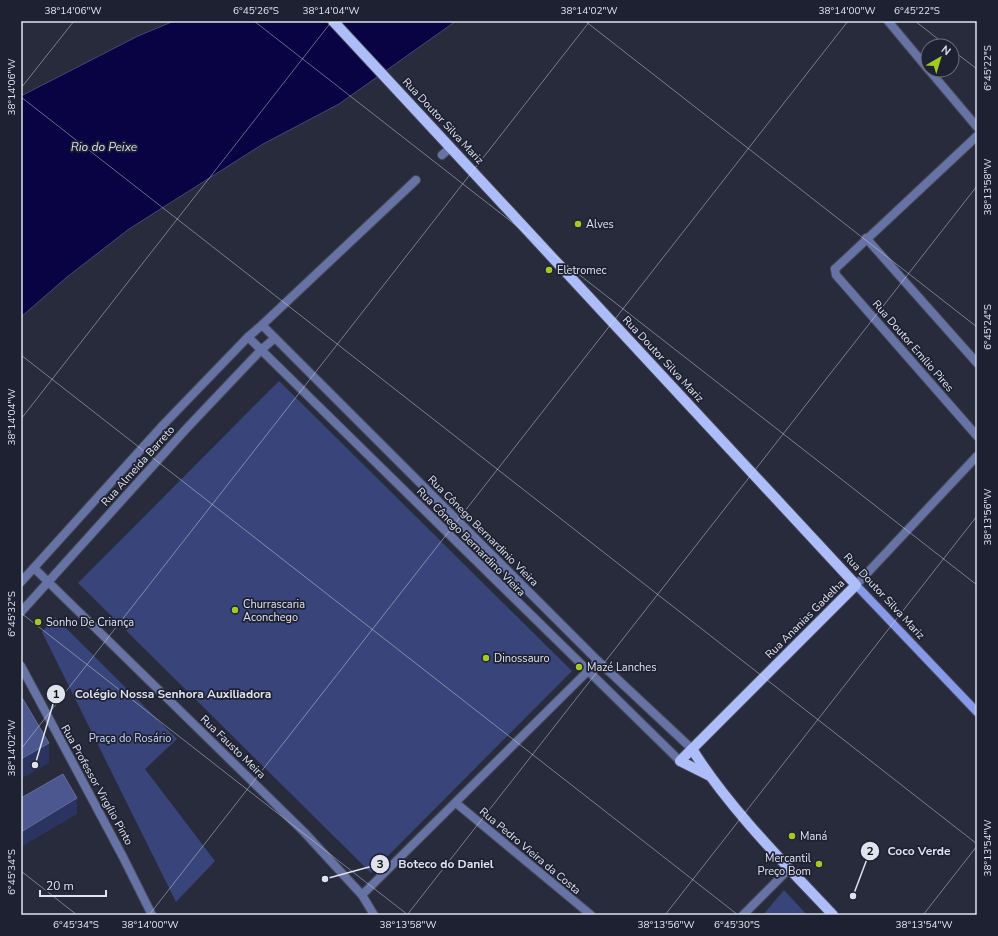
<svg xmlns="http://www.w3.org/2000/svg" width="998" height="936" font-family="'Nunito Sans',sans-serif">
	<style>
		.green { fill: #38447a }
		.water { fill: #090243; stroke: #4a4676 }
		.lines { fill: none; stroke-linecap: round; stroke-linejoin: round }
		.pedestrian-casing { stroke: #454858; stroke-width: 10 }
		.minor-casing { stroke: #454858; stroke-width: 10 }
		.tertiary-casing { stroke: #454858; stroke-width: 10 }
		.secondary-casing { stroke: #454858; stroke-width: 10 }
		.primary-casing { stroke: #454858; stroke-width: 12 }
		.pedestrian { stroke: #6673a4; stroke-width: 8 }
		.minor { stroke: #6673a4; stroke-width: 8 }
		.tertiary { stroke: #6673a4; stroke-width: 8 }
		.secondary { stroke: #879ae9; stroke-width: 8 }
		.primary { stroke: #acbdf9; stroke-width: 10 }
		.shaded-wall { fill: #2b3361 }
		.building { fill: #4c568f; stroke: #636c9e }
		.ticks { fill: none; stroke: #e0e3ee; stroke-width: 1; stroke-opacity: 0.45 }
		.poi-dot { fill: #a3c926; stroke: #1d2131; stroke-width: 1.5 }
		.labels { text-anchor: middle; dominant-baseline: central; stroke-width: 3.5; stroke-linejoin: round; paint-order: stroke }
		.street-label { font-size: 11px; fill: #e0e3ee; stroke: #1d2131 }
		.poi-label { font-size: 11px; fill: #e0e3ee; stroke: #1d2131; text-anchor: start }
		.park-label { font-size: 11px; fill: #cad5fd; stroke: #1d2131 }
		.water-label { font-size: 12px; font-style: italic; fill: #d7ddf1; stroke: #1d2131 }
		.leader { fill: none; stroke: #e0e3ee; stroke-width: 1.5 }
		.callout-dot { fill: #e0e3ee; stroke: #1d2131; stroke-width: 1.5 }
		.mark-label { font-size: 12px; text-anchor: middle; font-weight: bold; fill: #111 }
		.callout-label { font-size: 12px; text-anchor: middle; font-weight: bold; fill: #e0e3ee; stroke: #1d2131; stroke-width: 3.5; stroke-linejoin: round; paint-order: stroke }
		.neatline { fill: none; stroke: #e0e3ee; stroke-width: 1.5 }
		.ticks-label { font-size: 10px; text-anchor: middle; fill: #e0e3ee }
	</style>
	<rect width="100%" height="100%" fill="#272b3b"/>
	<g class="green">
		<path d="M279 381 572 671 371 873 78 583Z"/>
		<path d="M55 617 177 739 145 769 215 861 176 902 42 632Z"/>
		<path d="M784 890 807 915H763Z"/>
	</g>
	<path class="water" d="M174 21H456L339 104 263 144 129 229 67 277 21 317V96L138 36Z"/>
	<g class="lines">
		<defs>
			<g id="pedestrian">
				<path d="M442 155 451 147"/>
				<path d="M262 325 416 180"/>
			</g>
			<g id="minor">
				<path d="M888 21 928 69"/>
				<path d="M929 70 977 127"/>
				<path d="M835 269 977 136"/>
				<path d="M248 337 680 761"/>
				<path d="M34 568 304 832 362 895 374 915"/>
				<path d="M21 582 163 425 248 337 262 325 598 661 692 749"/>
				<path d="M21 612 187 428 261 350 275 338"/>
				<path d="M21 666 123 857 152 915"/>
				<path d="M456 803 591 915"/>
				<path d="M362 895 598 661"/>
				<path d="M743 915 789 869"/>
			</g>
			<g id="tertiary">
				<path d="M866 238 977 363"/>
				<path d="M835 269 836 275 977 436"/>
				<path d="M856 585 977 456"/>
			</g>
			<path id="secondary" d="M856 585 977 712"/>
			<g id="primary">
				<path d="M333 21 856 585 680 761 708 775"/>
				<path d="M692 749C729 808 785 864 833 915"/>
			</g>
		</defs>
		<use href="#pedestrian" class="pedestrian-casing"/>
		<use href="#minor" class="minor-casing"/>
		<use href="#tertiary" class="tertiary-casing"/>
		<use href="#secondary" class="secondary-casing"/>
		<use href="#primary" class="primary-casing"/>
		<use href="#pedestrian" class="pedestrian"/>
		<use href="#minor" class="minor"/>
		<use href="#tertiary" class="tertiary"/>
		<use href="#secondary" class="secondary"/>
		<use href="#primary" class="primary"/>
	</g>
	<g class="shaded-wall">
		<path d="M49 743V763L21 779V759Z"/>
		<path d="M77 798V814L21 847V832Z"/>
	</g>
	<g class="building">
		<path d="M21 696 49 743 21 759Z"/>
		<path d="M63 774 77 798 21 832V798Z"/>
	</g>
	<path class="ticks" d="M254 21 977 585M585 21 977 327M915 21 947 46M952 50 977 69M21 88 74 21M21 97 977 844M21 355 738 915M21 419 332 21M21 613 408 915M21 749 590 21M21 871 77 915M149 915 848 21M407 915 977 186M665 915 977 516M923 915 977 846"/>
	<g class="poi-dot">
		<circle cx="578" cy="224" r="4"/>
		<circle cx="549" cy="270" r="4"/>
		<circle cx="235" cy="610" r="4"/>
		<circle cx="38" cy="622" r="4"/>
		<circle cx="486" cy="658" r="4"/>
		<circle cx="579" cy="667" r="4"/>
		<circle cx="792" cy="836" r="4"/>
		<circle cx="819" cy="864" r="4"/>
	</g>
	<g class="labels">
		<g class="street-label">
			<text transform="translate(443 121) rotate(47)">Rua Doutor Silva Mariz</text>
			<text transform="translate(913 346) rotate(49)">Rua Doutor Emílio Pires</text>
			<text transform="translate(663 359) rotate(47)">Rua Doutor Silva Mariz</text>
			<text transform="translate(138 466) rotate(-48)">Rua Almeida Barreto</text>
			<text transform="translate(483 531) rotate(45)">Rua Cônego Bernardinio Vieira</text>
			<text transform="translate(471 542) rotate(45)">Rua Cônego Bernardino Vieira</text>
			<text transform="translate(884 596) rotate(47)">Rua Doutor Silva Mariz</text>
			<text transform="translate(805 619) rotate(-45)">Rua Ananias Gadelha</text>
			<text transform="translate(233 747) rotate(44)">Rua Fausto Meira</text>
			<text transform="translate(97 785) rotate(61)">Rua Professor Virgílio Pinto</text>
			<text transform="translate(530 851) rotate(40)">Rua Pedro Vieira da Costa</text>
		</g>
		<g class="poi-label">
			<text x="586" y="224">Alves</text>
			<text x="557" y="270">Eletromec</text>
			<text x="243" y="604">Churrascaria<tspan x="243" dy="13">Aconchego</tspan></text>
			<text x="46" y="622">Sonho De Criança</text>
			<text x="494" y="658">Dinossauro</text>
			<text x="587" y="667">Mazé Lanches</text>
			<text x="800" y="836">Maná</text>
			<text x="811" y="858" text-anchor="end">Mercantil<tspan x="811" dy="13">Preço Bom</tspan></text>
		</g>
		<g class="park-label">
			<text x="130" y="738">Praça do Rosário</text>
		</g>
		<g class="water-label">
			<text x="104" y="147">Rio do Peixe</text>
		</g>
	</g>
	<path class="leader" d="M35 765L56 694M853 896L870 851M325 879L380 864"/>
	<g class="callout-dot">
		<circle cx="35" cy="765" r="4"/>
		<circle cx="853" cy="896" r="4"/>
		<circle cx="325" cy="879" r="4"/>
		<circle cx="56" cy="694" r="10"/>
		<circle cx="870" cy="851" r="10"/>
		<circle cx="380" cy="864" r="10"/>
	</g>
	<g class="mark-label">
		<text x="56" y="698">1</text>
		<text x="870" y="855">2</text>
		<text x="380" y="868">3</text>
	</g>
	<g class="callout-label">
		<text x="173" y="698">Colégio Nossa Senhora Auxiliadora</text>
		<text x="919" y="855">Coco Verde</text>
		<text x="446" y="868">Boteco do Daniel</text>
	</g>
	<rect width="998" height="936" fill="none" stroke="#1d2131" stroke-width="44"/>
	<g transform="translate(940 58) rotate(38)"><circle r="19" fill="#1d2131" stroke="#6b6f7d"/>
	<path d="M0-3L7 15L0 10L-7 15Z" fill="#a3c926"/>
	<text y="-6" font-size="11" font-weight="bold" text-anchor="middle" fill="#e0e3ee">N</text>
	</g>
	<path d="M40 890v6h66v-6" fill="none" stroke="#e0e3ee" stroke-width="2"/>
	<text x="46" y="890" font-size="12" fill="#e0e3ee" stroke="#1d2131" stroke-width="3" paint-order="stroke">20 m</text>
	<rect x="22" y="22" width="954" height="892" class="neatline"/>
	<g class="ticks-label">
		<text x="73" y="14">38°14'06"W</text>
		<text x="256" y="14">6°45'26"S</text>
		<text x="331" y="14">38°14'04"W</text>
		<text x="589" y="14">38°14'02"W</text>
		<text x="847" y="14">38°14'00"W</text>
		<text x="917" y="14">6°45'22"S</text>
		<text transform="translate(987 68) rotate(-90)" y="4">6°45'22"S</text>
		<text transform="translate(11 87) rotate(-90)" y="4">38°14'06"W</text>
		<text transform="translate(987 187) rotate(-90)" y="4">38°13'58"W</text>
		<text transform="translate(987 327) rotate(-90)" y="4">6°45'24"S</text>
		<text transform="translate(11 417) rotate(-90)" y="4">38°14'04"W</text>
		<text transform="translate(987 517) rotate(-90)" y="4">38°13'56"W</text>
		<text transform="translate(11 614) rotate(-90)" y="4">6°45'32"S</text>
		<text transform="translate(11 748) rotate(-90)" y="4">38°14'02"W</text>
		<text transform="translate(987 848) rotate(-90)" y="4">38°13'54"W</text>
		<text transform="translate(11 872) rotate(-90)" y="4">6°45'34"S</text>
		<text x="76" y="928">6°45'34"S</text>
		<text x="150" y="928">38°14'00"W</text>
		<text x="408" y="928">38°13'58"W</text>
		<text x="666" y="928">38°13'56"W</text>
		<text x="737" y="928">6°45'30"S</text>
		<text x="924" y="928">38°13'54"W</text>
	</g>
</svg>
